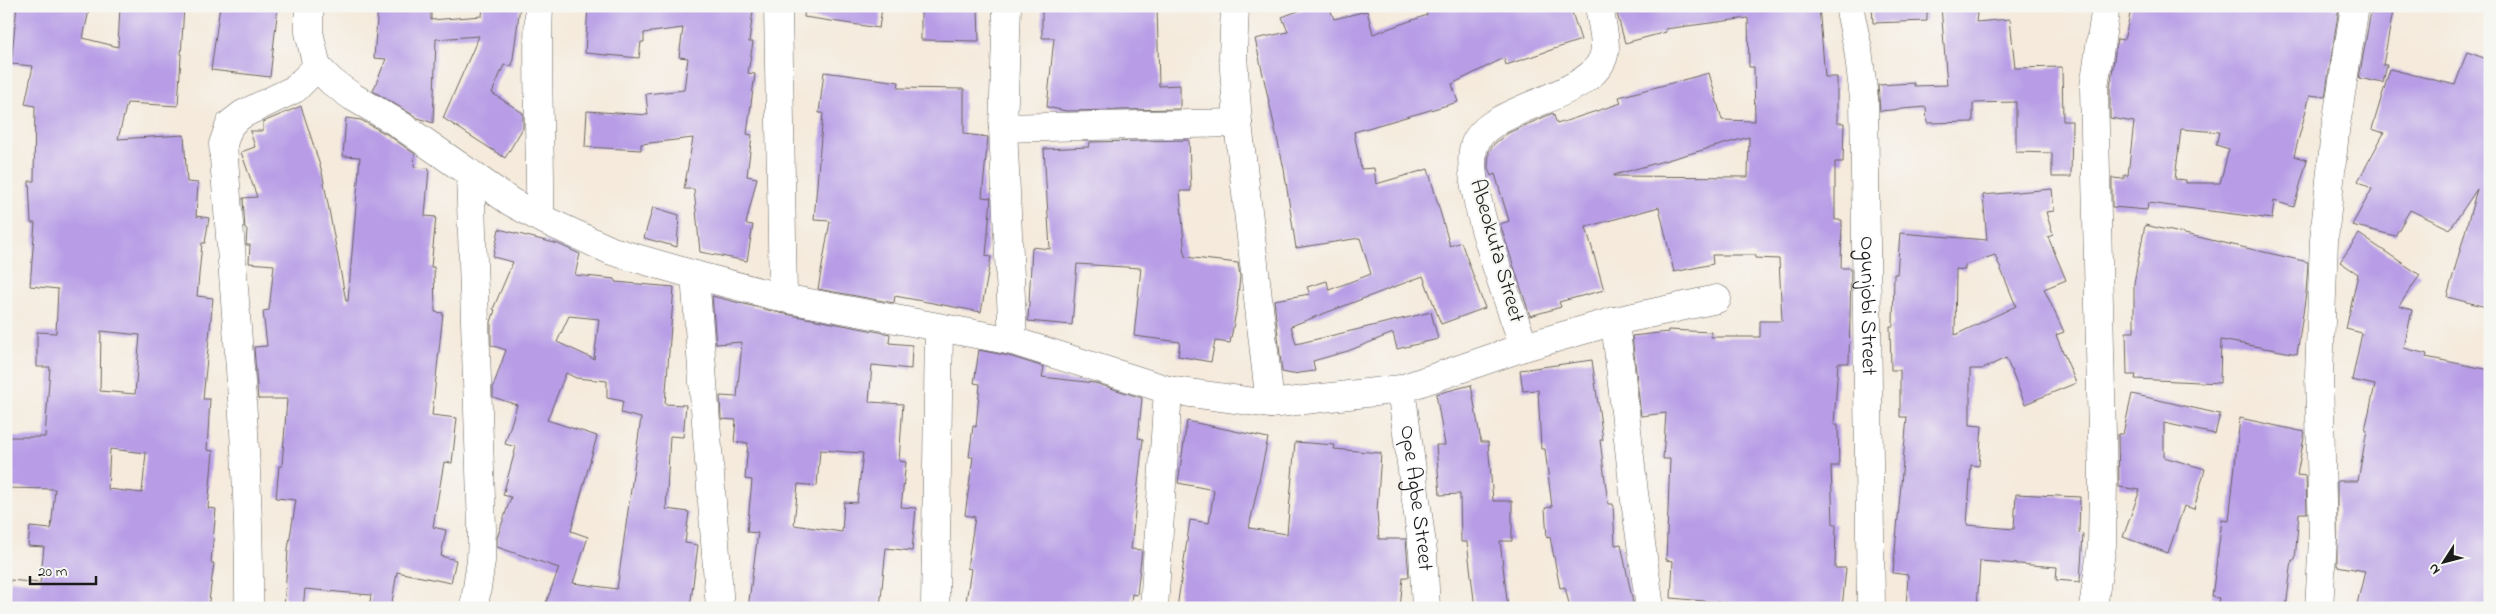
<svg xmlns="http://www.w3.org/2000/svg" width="2496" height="614" font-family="'Indie Flower',sans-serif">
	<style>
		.built { fill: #ead1ed }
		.building { fill: #b89de6; fill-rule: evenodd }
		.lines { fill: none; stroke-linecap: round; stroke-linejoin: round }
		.minor-casing { stroke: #68645f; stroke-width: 29 }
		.minor { stroke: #fff; stroke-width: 28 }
		.labels { text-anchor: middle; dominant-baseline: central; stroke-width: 4.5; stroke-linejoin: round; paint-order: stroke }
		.street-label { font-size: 22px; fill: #1c1c1c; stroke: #f6f6f2 }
	</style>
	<rect width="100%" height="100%" fill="#f6f6f2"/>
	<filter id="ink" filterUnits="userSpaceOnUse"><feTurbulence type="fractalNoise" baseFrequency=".02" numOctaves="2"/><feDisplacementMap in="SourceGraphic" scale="10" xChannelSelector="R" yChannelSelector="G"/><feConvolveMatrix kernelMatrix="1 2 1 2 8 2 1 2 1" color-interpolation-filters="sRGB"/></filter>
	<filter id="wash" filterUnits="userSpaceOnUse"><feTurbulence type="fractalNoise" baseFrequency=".0096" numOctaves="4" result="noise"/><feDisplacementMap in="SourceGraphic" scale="20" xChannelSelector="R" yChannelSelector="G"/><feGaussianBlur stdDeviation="1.12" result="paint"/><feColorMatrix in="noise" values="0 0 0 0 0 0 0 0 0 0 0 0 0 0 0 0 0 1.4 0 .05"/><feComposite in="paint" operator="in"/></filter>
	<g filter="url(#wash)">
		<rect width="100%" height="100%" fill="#f5eadc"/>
		<path class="built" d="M6 6H34V13L6 16Z"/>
		<g id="blocks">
			<g class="building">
				<path d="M17 6H90L83 38 118 47 120 6H184L178 106 127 103 118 139 184 135 187 182 198 183 196 216 209 218 205 243H202L197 296 213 298 203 399H210L207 450 213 451 208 508 216 509 211 563H214L208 608H31L8 604 10 580 40 583 44 547 28 546 30 527 51 529 55 489 6 488V437H45L50 367H37V332L56 333 58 289 30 286 35 223H31L29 181H34L35 106 25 104 33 66 11 64ZM101 331 140 335 135 394 100 391ZM110 449 146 453 142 493 108 489Z"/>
				<path d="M220 6H278L270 77 211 70Z"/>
				<path d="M378 6H431V20L482 16 483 6H520L512 66 504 65 492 93 523 113V128L505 158 443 118 479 36 436 39 433 123 418 118 373 91 386 59 374 58Z"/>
				<path d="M588 6H715L753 11 749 42H753L748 73 755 74 747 134 752 135 747 176 757 178 746 224 753 225 747 261 700 252 694 189H684L693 138 641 144V150L585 147 587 111 648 115 646 94 684 90 688 58 679 57 683 28 644 33V42H641L639 58 585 53Z"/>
				<path d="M805 6 882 8 879 28 804 17Z"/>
				<path d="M921 6H978L979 41 921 40Z"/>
				<path d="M1042 6H1157L1159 86 1180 85V109L1066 111 1047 107 1054 38H1042Z"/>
				<path d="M1311 6H1329L1334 19 1367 11 1373 34 1427 15 1424 6H1570L1581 40 1506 65 1504 58 1452 84 1458 102 1354 132 1361 169 1374 168 1376 184 1428 169 1450 246 1461 242 1485 308 1441 324 1423 276 1291 326 1296 344 1431 312 1438 339 1397 349 1393 333 1348 351 1313 361 1315 371 1292 374 1282 372 1274 300 1310 294 1307 287 1327 281 1329 290 1371 274 1360 238 1296 248 1284 169 1255 39 1288 32 1282 17Z"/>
				<path d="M1615 6H1819L1825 77H1837V123H1844L1843 162H1835V220H1842L1841 268H1851L1849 363H1838L1834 425H1838L1839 466H1831L1833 524H1836L1835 568H1846L1842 608H1759V606L1671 598 1673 561 1666 560 1670 459H1663L1666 413 1641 416 1632 336 1668 332V330L1711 332V337H1760V321H1782L1779 259 1755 258 1756 255H1712L1713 264 1674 272 1659 207 1586 227 1604 290 1559 302 1561 307 1530 316 1500 224 1509 221 1495 174 1491 176 1488 168 1489 151 1495 143 1508 133 1553 113 1557 124 1621 103 1619 97 1709 73 1722 120 1755 121 1754 67H1749L1748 18 1665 29 1666 32 1625 43ZM1749 137 1748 177 1614 176V175Z"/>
				<path d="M1872 6H1927V21L1873 23Z"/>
				<path d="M1941 6H1978L1976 22 2010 19 2015 68 2062 67 2063 121H2072L2071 177H2052V153L2016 152V102L1973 103V122L1927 123 1926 107 1880 111 1878 85 1914 83V86L1947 85Z"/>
				<path d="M2132 6H2328L2339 8 2325 97 2310 95 2294 156 2307 160 2294 207 2274 201 2272 219 2148 203 2147 210 2112 207V178L2124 179V175H2128L2134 122 2110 118V88L2117 39 2124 40ZM2181 129 2219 132 2216 145 2229 149 2220 183H2186V180L2175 179Z"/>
				<path d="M2372 6H2394L2383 65H2387L2383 83 2359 78Z"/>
				<path d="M2467 52 2490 60V308L2447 297 2477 189 2450 229 2410 210 2395 236 2352 225 2372 189 2358 181 2384 133 2372 129 2390 69 2455 85Z"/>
				<path d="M824 72 899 82 898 88 964 89V134L988 137 982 197 991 198 986 256 991 257 981 312 895 296 894 303 818 289 830 221 814 220 823 113H819Z"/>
				<path d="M301 106 322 172 346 301H348L360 157 343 156 346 118 361 120 388 135 415 154 414 167 429 168 425 216 436 217 431 267H434L435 312 443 313 432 415 457 418 452 463 444 462 433 527 446 530 441 556 456 560 451 583 397 572 391 608H369L371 595 305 589 303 608H284L288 549 296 500 276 498 279 466H282L287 399H258L254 347 267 346 263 311 269 310 274 265 249 263 250 245H246L247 229H245L243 198 257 197 241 152 255 147 250 131H263V122Z"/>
				<path d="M1189 140 1191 191H1180L1185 257 1238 263 1240 276 1237 307 1230 343 1215 341 1211 362 1178 356 1180 342 1134 336 1141 268 1077 264 1072 325 1028 321 1032 247 1050 249 1044 149 1089 147 1090 142Z"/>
				<path d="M2052 189 2054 211 2046 212 2053 235 2048 237 2066 280 2044 289 2064 332 2056 335 2076 383 2025 404 2006 358 1982 369H1970V425L1982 426 1979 466 1971 465 1967 525 2014 529 2016 494 2080 497 2079 533 2083 534 2080 582 2056 580 2057 567 1980 561 1977 608H1906L1908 575 1893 573 1907 417H1900V370H1891L1890 326H1893L1894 274H1897L1900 233 1987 240 1983 195ZM1995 255 2016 306 1955 335 1956 269 1965 270V265Z"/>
				<path d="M653 207 679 215 677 247 644 238Z"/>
				<path d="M2145 225 2308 262 2306 293 2297 354 2221 340 2220 383 2135 379 2136 375H2127L2126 332H2134V283Z"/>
				<path d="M499 229 558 244 580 254 575 275 615 279V282L674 287 665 404 686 405 683 437 670 436 666 509 689 512 685 543 698 545 690 608H601L566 602 564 608H544L559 568 497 547V538L511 497 503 495 516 447 505 444 517 405 493 397V387L506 350 491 345V322L495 310 493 309 513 262 493 257ZM569 316 599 319 594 359 557 342ZM566 373 576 378 607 381V398L623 401 621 413 641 418 617 589 573 583 588 537 571 531 597 436 547 420Z"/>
				<path d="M2359 234 2420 275 2399 306 2412 310 2404 348 2427 354 2426 357 2490 370V608H2356L2365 571 2337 566V481H2358L2367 430H2365L2375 385 2352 380 2362 333 2346 329 2358 274 2340 262Z"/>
				<path d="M712 296 780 313 890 334 889 343 912 345 911 369 872 365 869 402 903 404 899 461 906 462 901 507 916 508 912 551 886 548 880 608H748L758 533 747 532 752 480 745 479 748 443 734 442 736 420 721 419 720 396 737 397 742 342 716 344ZM820 450 863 453 857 503 844 502 842 532 794 525 798 484 817 486Z"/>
				<path d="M979 350 1009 356 1044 367 1042 377 1095 383 1142 398 1138 438 1143 439 1131 549 1142 550 1137 595 1132 594 1130 608H965L971 569 967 568 975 517 965 515 973 457H969L973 426 976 427 980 384 974 383Z"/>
				<path d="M1592 360 1603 440H1600L1608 504H1613L1615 545 1621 544 1634 608H1570L1565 587 1560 588 1550 537 1547 538 1545 508 1552 507 1545 449H1541L1538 390 1523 391 1520 370Z"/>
				<path d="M1471 385 1481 442H1488L1493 501H1512V541H1500L1508 608H1475L1467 542H1461L1460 494 1440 495 1436 445H1445L1436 394Z"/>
				<path d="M2132 394 2220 414 2215 434 2164 423V457L2205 469 2194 509 2184 506 2168 553 2123 537 2140 490 2119 487 2118 434H2123Z"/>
				<path d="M2240 418 2305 432 2297 475 2306 476 2307 513H2299L2295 560H2292L2286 608H2217L2219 598 2212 597 2222 520 2229 521Z"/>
				<path d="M1187 421 1268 438 1249 528 1287 534 1295 442 1335 445 1334 449 1381 453 1377 511 1379 539H1406L1407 553 1409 577H1403L1400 608H1177L1190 520 1209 523 1214 490 1178 483Z"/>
			</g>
		</g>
	</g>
	<g filter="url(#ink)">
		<use href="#blocks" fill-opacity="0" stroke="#68645f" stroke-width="1"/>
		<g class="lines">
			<defs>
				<g id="minor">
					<path d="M309 6V32L317 67 332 82 353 97 396 122 511 202 540 218 612 251 695 275 783 298 1013 341 1168 390 1270 404 1401 389 1524 347C1511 307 1462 182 1474 146 1488 103 1603 99 1605 48 1605 34 1601 19 1599 6"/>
					<path d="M539 6C536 77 541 147 540 218"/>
					<path d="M778 6 783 298"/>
					<path d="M1007 6 1003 128 1013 341"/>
					<path d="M1235 6 1233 56 1238 123 1270 404"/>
					<path id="s1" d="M1849 6 1858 49 1864 98 1871 608"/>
					<path d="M1003 128 1238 123"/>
					<path d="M470 173 482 529 481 561 474 608"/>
					<path d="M695 275 720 608"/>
					<path d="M1615 321 1634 493 1650 608"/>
					<path d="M1524 347 1615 321 1717 299"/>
					<path id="s2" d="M1401 389 1423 552 1426 608"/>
					<path d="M249 608C250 453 234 298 223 144L230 124 243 114 295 89 317 67"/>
					<path d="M935 608 939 328"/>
					<path d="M1154 608 1168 390"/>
					<path d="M2093 608 2102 545 2103 480 2094 87 2106 6"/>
					<path d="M2319 608 2323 539 2319 375 2324 240 2335 131 2355 6"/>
				</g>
			</defs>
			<use href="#minor" class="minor-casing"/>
			<use href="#minor" class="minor"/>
		</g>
	</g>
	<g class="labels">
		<g class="street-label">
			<text transform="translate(1496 251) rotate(74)">Abeokuta Street</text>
			<text stroke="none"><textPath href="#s1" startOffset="301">Ogunjobi Street</textPath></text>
			<text stroke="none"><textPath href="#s2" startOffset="110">Ope Agbe Street</textPath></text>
		</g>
	</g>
	<rect width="2496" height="614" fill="none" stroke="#f6f6f2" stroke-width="25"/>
	<g transform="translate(2444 562) rotate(234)" stroke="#f6f6f2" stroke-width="4" paint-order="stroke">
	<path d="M0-4L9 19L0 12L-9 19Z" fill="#1c1c1c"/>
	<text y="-8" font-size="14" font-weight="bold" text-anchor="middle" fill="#1c1c1c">N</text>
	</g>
	<path d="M30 576v8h66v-8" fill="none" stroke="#1c1c1c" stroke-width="2.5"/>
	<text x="38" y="576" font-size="15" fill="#1c1c1c" stroke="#f6f6f2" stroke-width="4" paint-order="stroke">20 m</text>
</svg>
